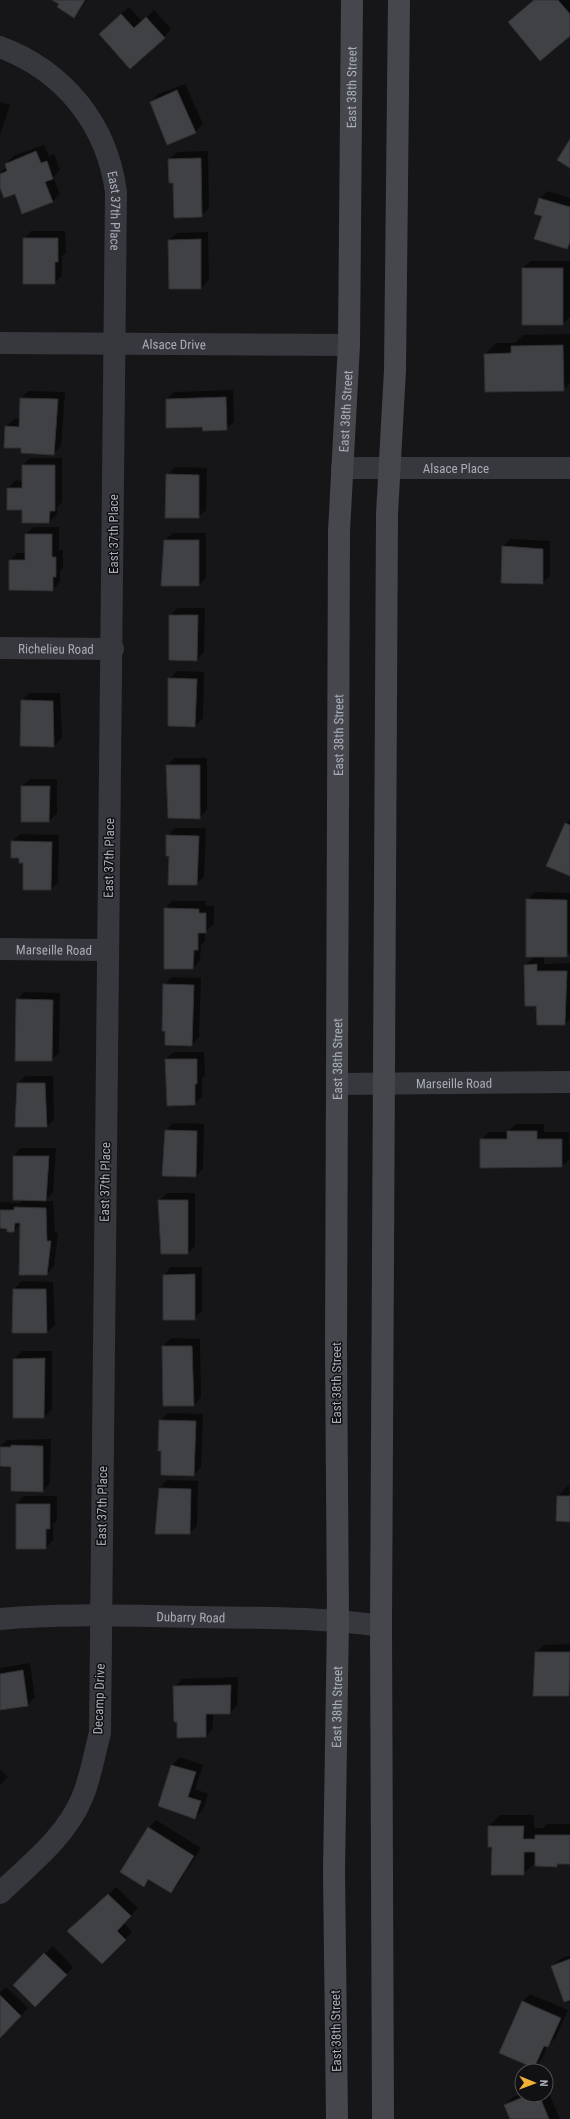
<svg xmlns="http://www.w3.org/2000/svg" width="570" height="2119" font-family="'Roboto Condensed',sans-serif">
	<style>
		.shadow { fill: #0007 }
		.building { fill: #404145; stroke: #303034 }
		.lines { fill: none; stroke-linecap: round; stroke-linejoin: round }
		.minor { stroke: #37383d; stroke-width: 22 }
		.secondary { stroke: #45474d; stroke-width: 22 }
		.labels { text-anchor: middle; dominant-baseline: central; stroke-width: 3; stroke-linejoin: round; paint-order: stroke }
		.street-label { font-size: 13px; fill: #a8adb8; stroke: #111113 }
	</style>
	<rect width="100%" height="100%" fill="#161618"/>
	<g class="shadow">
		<path d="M54 0H87L74 17Z"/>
		<path d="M534 0H570V35L509 22Z"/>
		<path d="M129 7 142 21 154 10 171 29 164 37 108 26Z"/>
		<path d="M185 84 203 124 195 132 151 102 158 94Z"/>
		<path d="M0 102 10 105 0 134Z"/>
		<path d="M44 145 49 156 54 154 60 170 53 177 60 194 52 202 15 193 0 185V173L7 167 6 164 13 156Z"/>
		<path d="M208 151 209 208 201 216 173 182 169 160 177 152Z"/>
		<path d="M548 191 570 198V246L567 248 543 216 535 213 540 198Z"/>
		<path d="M31 231H65L66 253 62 256V275L55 283 24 239Z"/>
		<path d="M208 232 209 280 201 288H170L169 240 177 233Z"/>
		<path d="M531 261H570V317L563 324 523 268Z"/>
		<path d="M570 334V383L563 390 485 354 496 343H515L523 335Z"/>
		<path d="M233 390 234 422 226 429 203 426 167 399 174 392Z"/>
		<path d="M28 391 65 392 61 446 53 454 22 447 6 426 14 419H20L21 398Z"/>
		<path d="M30 458H62V502L57 507V514L49 522 8 488 16 480 23 481V465Z"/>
		<path d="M175 467 207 468 206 510 198 517 167 475Z"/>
		<path d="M34 527H59V550H63V568L60 571V582L52 590 10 561 17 553H26V534Z"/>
		<path d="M173 533H206V578L198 585 165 540Z"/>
		<path d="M510 539 550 541V576L542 583 503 547Z"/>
		<path d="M178 608H205L204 652 197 660 170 615Z"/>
		<path d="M177 671 204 672 203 718 195 726 169 679Z"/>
		<path d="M29 693H60L62 738 54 746 21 745 22 700Z"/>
		<path d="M174 758H207V810L199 818 167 766Z"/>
		<path d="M30 779H57V813L49 821H22V786Z"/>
		<path d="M570 820V875L566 824Z"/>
		<path d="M175 828H206L204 877 196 884 170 855 167 836Z"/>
		<path d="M20 834 59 835 58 882 51 889 20 857 12 842Z"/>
		<path d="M535 892 570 893V953L566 956H544V964L570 963V1019L565 1024 537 1005 525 965 535 956 527 900Z"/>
		<path d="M172 901H206V906H214V924L205 932V941L201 945 200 960 193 968 165 909Z"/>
		<path d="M172 977 201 978 199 1037 192 1045 166 1030 164 985Z"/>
		<path d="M24 992 60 993 59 1053 51 1060 17 1000Z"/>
		<path d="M174 1052H204L205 1076 202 1078V1097L194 1104 166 1059Z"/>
		<path d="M26 1076H53L54 1119 47 1126 18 1083Z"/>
		<path d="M173 1123 204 1124 203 1168 196 1176 165 1131Z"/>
		<path d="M516 1124H544V1132H569L570 1159 562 1166 481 1140 489 1132H507Z"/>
		<path d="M21 1148H56L53 1192 45 1201H53L55 1233H58L54 1266 47 1274 21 1223 14 1231 8 1228 0 1227V1202L20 1203 23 1199 14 1156Z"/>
		<path d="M167 1193H195V1246L188 1253 159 1201Z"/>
		<path d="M171 1267H202V1311L194 1318 164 1319V1275Z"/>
		<path d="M22 1281 53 1282 55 1325 47 1332H13L14 1289Z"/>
		<path d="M171 1338 200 1339 201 1397 194 1405H164L163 1346Z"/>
		<path d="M22 1351H52V1409L44 1417H14V1359Z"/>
		<path d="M168 1413 203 1414 201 1467 194 1475 162 1450 160 1421Z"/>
		<path d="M51 1439 50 1483 43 1491 12 1466 0 1465V1447L7 1440Z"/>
		<path d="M167 1480 198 1481 197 1526 189 1533 160 1488Z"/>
		<path d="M569 1485 570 1521 557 1520 558 1496Z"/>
		<path d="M24 1496H57V1520L53 1524V1540L46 1548 17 1504Z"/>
		<path d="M570 1644V1694L569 1695 536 1653 544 1645Z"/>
		<path d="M30 1663 35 1697 27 1705 0 1709V1668Z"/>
		<path d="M238 1677 237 1705 230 1713H213V1729L206 1736 178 1721 174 1687 182 1679Z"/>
		<path d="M180 1757 203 1765 195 1789 208 1794 203 1810 195 1818 159 1806 172 1765Z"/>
		<path d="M0 1769 8 1777 0 1785Z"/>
		<path d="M500 1815H534V1828H543L547 1824H570V1863H559L557 1866 536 1862 523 1874 489 1826Z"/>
		<path d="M156 1820 201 1848 178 1884 171 1892 150 1879 143 1885 121 1871 149 1827Z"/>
		<path d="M116 1887 138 1908 124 1923 132 1932 102 1963 69 1931 98 1902 100 1903Z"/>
		<path d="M53 1946 73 1967 35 2006 14 1985Z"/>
		<path d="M570 1955V1999L552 1966 560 1959Z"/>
		<path d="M6 1987 28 2008 0 2037V1993Z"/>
		<path d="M530 1994 568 2010 555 2039 547 2046 542 2059 534 2067 501 2052 523 2001Z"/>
		<path d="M546 2086 560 2119H511L505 2105 513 2097 522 2094 546 2095Z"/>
	</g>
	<g class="building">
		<path d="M52 0H85L74 18 57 7 59 4Z"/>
		<path d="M534 0H558L570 14V36L540 61 508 22Z"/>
		<path d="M121 14 134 28 146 17 165 38 130 69 99 34Z"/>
		<path d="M177 90 196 133 167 145 150 102Z"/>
		<path d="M570 139V168L557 160Z"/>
		<path d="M36 151 41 163 47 161 53 179 45 182 53 202 22 214 15 194 4 198 0 188V174L7 171 5 164Z"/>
		<path d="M201 158 202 217 174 218 173 183H169L168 159Z"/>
		<path d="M539 198 570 207V242L567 249 534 239 542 216 534 214Z"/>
		<path d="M23 238H58V262H55V284H23Z"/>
		<path d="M201 239V289H169L168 240Z"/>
		<rect x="522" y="268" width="41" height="57"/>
		<path d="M563 345 564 391 485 392 484 354 511 353V346Z"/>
		<path d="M226 397 227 430 203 431 202 427 166 428V399Z"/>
		<path d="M20 398 58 399 54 455 21 453V448H4L5 426 19 427Z"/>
		<path d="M22 465H55V511H50L49 523H22V510H7V488H22Z"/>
		<path d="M166 474 199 475V518H165Z"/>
		<path d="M25 534H52V557H56V577H53V591L9 590V560H25Z"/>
		<path d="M164 540H199V586H161Z"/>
		<path d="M502 546 543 549V584L501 583Z"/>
		<path d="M169 615H198L197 661 169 660Z"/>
		<path d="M168 678 197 679 195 727 168 726Z"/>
		<path d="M21 700 53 701 54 747 20 746Z"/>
		<path d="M166 765H200V819L168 818Z"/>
		<path d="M21 786H50L49 822H21Z"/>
		<path d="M565 823 570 825V876L546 866Z"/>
		<path d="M166 835 199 836 197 885H168L169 856H166Z"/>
		<path d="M11 841 52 842 51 890H23V863H19V858H11Z"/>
		<path d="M526 899 567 900V957H526Z"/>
		<path d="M164 908 199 909V913H206V933H198V950H194L193 969H164Z"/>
		<path d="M537 964V971H567L565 1025H537L536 1006H525L524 965Z"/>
		<path d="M163 984 194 985 192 1046 165 1045V1031H162Z"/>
		<path d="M16 999 53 1000 52 1061H15Z"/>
		<path d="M165 1059H197V1084H195V1105L167 1106Z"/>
		<path d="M17 1083H45L47 1127H15Z"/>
		<path d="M165 1130 197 1131 196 1177 162 1176Z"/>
		<path d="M507 1131H537V1139H562V1167L480 1168V1139H507Z"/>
		<path d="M13 1156H49L46 1201 13 1200Z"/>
		<path d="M158 1200H188V1254H161Z"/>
		<path d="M14 1207 46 1208 47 1241H51L47 1275H19L20 1223H15L14 1232H7V1229L0 1228V1210H14Z"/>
		<path d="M195 1274V1320H163V1275Z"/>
		<path d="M13 1289H46L47 1333H12Z"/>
		<path d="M162 1346H192L194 1406H163Z"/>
		<path d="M45 1358 44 1418H13V1359Z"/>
		<path d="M159 1420 196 1421 194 1476 161 1475V1451H158Z"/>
		<path d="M11 1445 43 1446V1492L11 1491V1467L0 1466V1447H11Z"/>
		<path d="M159 1488 191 1489 190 1534H155Z"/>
		<path d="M557 1496H570V1522L556 1521Z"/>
		<path d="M16 1504H50V1529H46V1549H16Z"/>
		<path d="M535 1652H570L569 1696H533Z"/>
		<path d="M23 1670 28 1706 0 1710V1674Z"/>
		<path d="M231 1685 230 1714H206V1737L177 1738V1722H174L173 1686Z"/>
		<path d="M171 1765 196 1772 188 1797 201 1801 195 1819 158 1806Z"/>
		<path d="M488 1826H524L523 1839H535V1835H570V1864H557V1867L535 1866V1852H524V1875H491L492 1847H488Z"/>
		<path d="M148 1827 194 1856 171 1893 148 1879 144 1887 120 1872Z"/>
		<path d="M108 1894 131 1916 117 1931 126 1940 102 1964 67 1931Z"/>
		<path d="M44 1953 67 1975 35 2007 13 1985Z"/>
		<path d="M570 1959V2000L564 2002 551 1966Z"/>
		<path d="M0 1995 21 2016 0 2038Z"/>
		<path d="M522 2001 561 2018 548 2047 544 2046 534 2068 499 2053Z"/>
		<path d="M528 2095H539L549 2119H510L504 2105Z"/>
	</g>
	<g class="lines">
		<g class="minor">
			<path id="s1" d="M0 47C64 71 107 124 116 192L100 1733C94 1755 91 1777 82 1798 66 1837 29 1865 0 1893"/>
			<path id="s2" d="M0 343 349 345"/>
			<path id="s3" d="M342 468H570"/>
			<path id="s4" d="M0 648 113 649"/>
			<path id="s5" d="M0 949 107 950"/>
			<path id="s6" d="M337 1084 570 1082"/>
			<path id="s7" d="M0 1619C65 1613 131 1616 197 1617 258 1618 320 1617 381 1626"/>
		</g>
		<g class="secondary">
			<path id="s8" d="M337 2119 334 1871 338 1620 336 1349 339 531 349 345 352 0"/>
			<path d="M383 2119 381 1626 387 514 395 370 399 0"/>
		</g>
	</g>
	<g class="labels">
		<g class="street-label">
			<text stroke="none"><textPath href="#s8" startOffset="2032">East 38th Street</textPath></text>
			<text stroke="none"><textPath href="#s1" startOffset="214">East 37th Place</textPath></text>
			<text stroke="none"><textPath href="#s2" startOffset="174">Alsace Drive</textPath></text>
			<text stroke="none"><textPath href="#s8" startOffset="1708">East 38th Street</textPath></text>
			<text stroke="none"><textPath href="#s3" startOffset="114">Alsace Place</textPath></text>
			<text transform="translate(113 534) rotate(-90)">East 37th Place</text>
			<text stroke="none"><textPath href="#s4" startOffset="56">Richelieu Road</textPath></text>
			<text stroke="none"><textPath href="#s8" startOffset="1384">East 38th Street</textPath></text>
			<text transform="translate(109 858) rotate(-89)">East 37th Place</text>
			<text stroke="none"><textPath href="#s5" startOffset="54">Marseille Road</textPath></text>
			<text stroke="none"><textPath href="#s8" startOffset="1060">East 38th Street</textPath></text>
			<text stroke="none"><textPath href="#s6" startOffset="117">Marseille Road</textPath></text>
			<text transform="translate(105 1182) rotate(-89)">East 37th Place</text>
			<text transform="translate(336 1383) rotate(-90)">East 38th Street</text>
			<text transform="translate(102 1506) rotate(-89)">East 37th Place</text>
			<text stroke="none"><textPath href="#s7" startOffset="191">Dubarry Road</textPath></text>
			<text transform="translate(99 1699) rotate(-88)">Decamp Drive</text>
			<text stroke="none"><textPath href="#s8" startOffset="412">East 38th Street</textPath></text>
			<text transform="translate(336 2031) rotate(-91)">East 38th Street</text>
		</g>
	</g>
	<g transform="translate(534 2083) rotate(91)"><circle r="19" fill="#111113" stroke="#4d4f55"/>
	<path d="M0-3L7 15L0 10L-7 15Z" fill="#f2b134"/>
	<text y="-6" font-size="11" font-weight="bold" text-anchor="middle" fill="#a8adb8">N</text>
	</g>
</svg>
